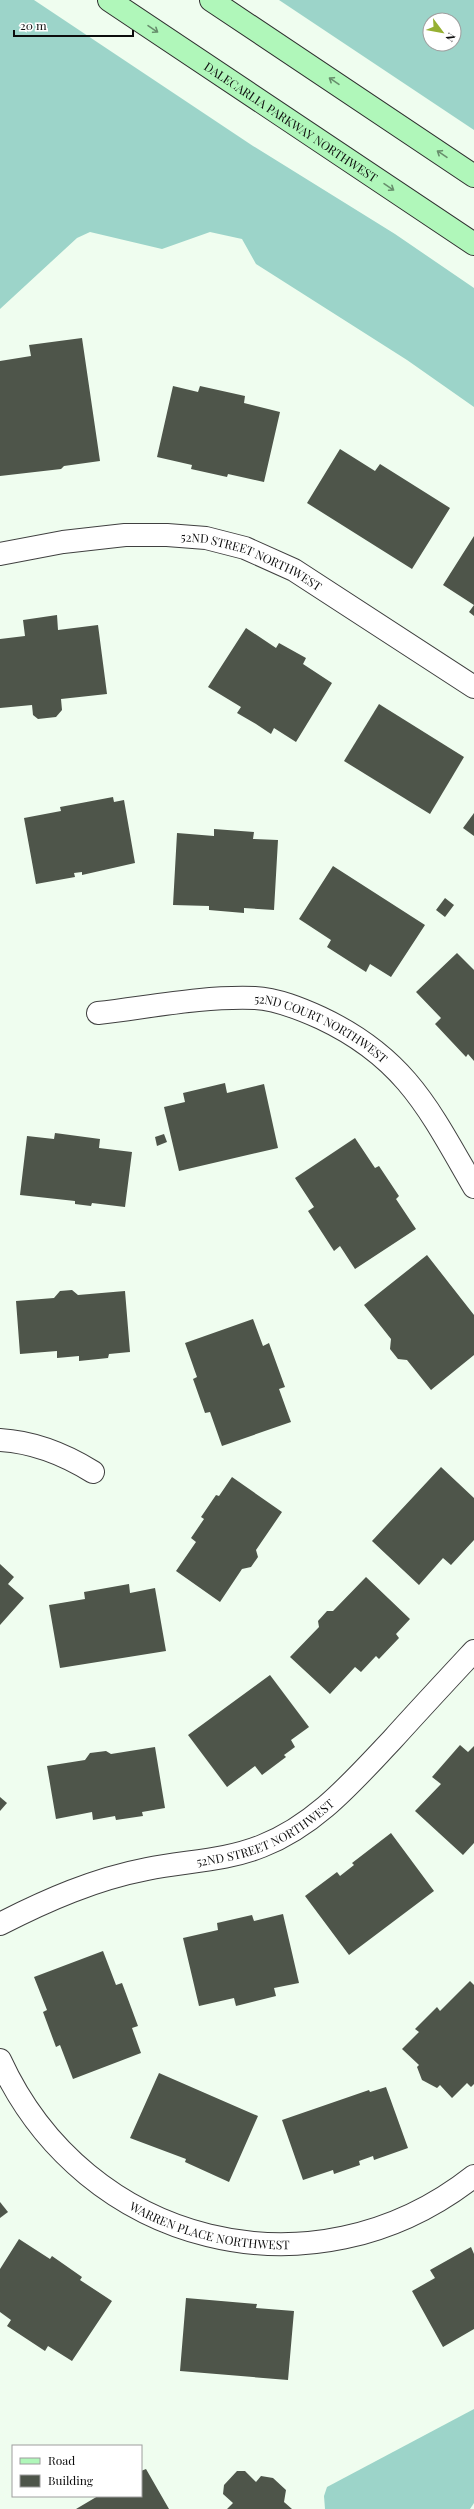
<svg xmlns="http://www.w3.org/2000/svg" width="474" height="2509" font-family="'Playfair Display',serif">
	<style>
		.forest { fill: #9cd4c9; fill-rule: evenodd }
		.building { fill: #4e554a }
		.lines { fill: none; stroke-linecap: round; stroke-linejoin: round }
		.minor-casing { stroke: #404040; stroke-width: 24 }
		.secondary-casing { stroke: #2f2f2f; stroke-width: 24 }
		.minor { stroke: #fff; stroke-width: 22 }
		.secondary { stroke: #b0f7ba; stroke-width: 22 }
		.oneway { stroke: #678e6c }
		.labels { text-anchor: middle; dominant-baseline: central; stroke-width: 4; stroke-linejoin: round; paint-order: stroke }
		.street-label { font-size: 12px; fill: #0d0d0d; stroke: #fff }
	</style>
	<rect width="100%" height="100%" fill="#effdef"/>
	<g class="forest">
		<path d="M0 0H34L253 146 395 234 474 288V407L407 360 256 264 242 239 210 232 162 249 90 232 77 238 0 309Z"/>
		<path d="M279 0H474V130ZM430 20H454V44H430Z"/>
		<path d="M474 2409V2503L470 2509H325L324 2496 327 2487Z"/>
	</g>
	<g class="building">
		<path d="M82 338 100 461 64 466 61 469 0 476V361L31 356 29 345Z"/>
		<path d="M173 386 198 392 200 386 245 396 244 403 280 412 264 482 228 474 227 477 191 469 192 465 157 457Z"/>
		<path d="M340 449 375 471 380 464 450 508 412 569 307 503Z"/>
		<path d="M474 536V616L469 612 474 605 443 585Z"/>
		<path d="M57 615 58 630 98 625 107 694 61 699 62 710 56 717 38 719 33 715 32 705 0 708V639L25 636 23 620Z"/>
		<path d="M246 628 276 648 279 643 306 658 303 664 332 683 296 742 274 728 271 734 256 724 237 713 241 707 208 687Z"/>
		<path d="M379 704 464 757 430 814 344 761Z"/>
		<path d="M113 797 114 802 124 800 135 863 82 875V872L74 873 75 877 36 884 24 818 61 811 60 807Z"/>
		<path d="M474 813V836L463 828Z"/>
		<path d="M214 829 254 832 253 839 278 840 274 910 244 908V913L209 910V906L173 905 177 833 214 836Z"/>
		<path d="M333 866 425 925 391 977 370 964 366 972 327 947 331 940 299 919Z"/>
		<path d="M445 898 454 905 445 917 436 910Z"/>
		<path d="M457 953 474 970V1061L468 1054 466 1057 435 1024 441 1018 416 992Z"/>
		<path d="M225 1083 227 1093 264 1084 278 1148 179 1171 164 1107 185 1102 183 1093Z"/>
		<path d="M55 1133 100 1139 99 1148 132 1152 125 1207 92 1203 91 1206 75 1204V1201L20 1195 27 1136 54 1139Z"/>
		<path d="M164 1134 167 1142 157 1146 155 1137Z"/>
		<path d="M355 1138 375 1168 379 1166 399 1196 396 1199 416 1229 355 1269 340 1246 334 1251 308 1211 314 1207 295 1178Z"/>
		<path d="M427 1255 474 1315V1355L431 1390 407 1360 398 1359 390 1349 391 1339 364 1305Z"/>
		<path d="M72 1290 78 1295 125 1291 130 1352 109 1354 108 1358 79 1361V1356L57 1358V1351L20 1354 16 1301 54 1298 60 1291Z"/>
		<path d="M253 1319 263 1346 269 1343 285 1387 279 1389 291 1422 222 1446 210 1412 205 1413 193 1379 197 1377 185 1343Z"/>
		<path d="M441 1467 474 1498V1540L451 1565 443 1558 419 1585 372 1541Z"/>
		<path d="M232 1477 282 1512 256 1550 258 1557 251 1567 242 1569 220 1602 176 1571 196 1542 191 1538 204 1519 201 1517 216 1495 219 1496Z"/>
		<path d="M0 1564 14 1577 8 1584 24 1598 0 1625Z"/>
		<path d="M366 1577 410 1619 396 1634 399 1638 379 1659 376 1656 361 1672 355 1667 330 1694 290 1657 319 1627 318 1621 327 1611H333Z"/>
		<path d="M129 1584 130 1593 155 1588 166 1651 60 1668 49 1605 85 1599 84 1592Z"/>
		<path d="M270 1675 309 1727 291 1740 295 1747 284 1755 286 1757 262 1775 255 1766 227 1787 188 1735Z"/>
		<path d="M460 1745 468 1752 474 1746V1843L463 1855 415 1811 441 1784 432 1777Z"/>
		<path d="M155 1747 165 1808 142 1812 143 1816 116 1820 115 1816 93 1820 92 1812 56 1819 47 1766 85 1760 90 1753 106 1751 111 1754Z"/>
		<path d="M0 1797 7 1803 0 1811Z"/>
		<path d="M391 1833 434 1891 349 1955 305 1896 337 1872 340 1876 354 1865 352 1863Z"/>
		<path d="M283 1914 299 1983 274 1988 276 1996 236 2006 234 1998 199 2006 183 1938 218 1930 217 1923 252 1915 254 1921Z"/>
		<path d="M103 1951 116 1985 122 1983 138 2026 132 2028 141 2053 73 2079 60 2045 56 2047 43 2012 47 2010 34 1977Z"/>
		<path d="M470 1981 474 1985V2084L471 2087 467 2083 452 2098 440 2085 437 2088 422 2080 417 2067 419 2065 402 2049 419 2032 415 2029 437 2007 440 2011Z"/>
		<path d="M159 2073 258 2116 229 2182 185 2162 186 2159 130 2138Z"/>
		<path d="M386 2087 408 2148 374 2160 373 2156 359 2161 360 2165 334 2174 333 2170 303 2180 282 2120 369 2090 370 2092Z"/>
		<path d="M0 2202 8 2212 0 2218Z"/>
		<path d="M19 2239 50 2259 52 2256 82 2277 80 2280 112 2301 72 2361 48 2346 45 2351 7 2326 11 2320 0 2312V2269Z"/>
		<path d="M471 2247 474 2254V2329L443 2347 412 2291 435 2278 430 2270Z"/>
		<path d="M186 2298 257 2304 256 2308 294 2311 288 2380 180 2371Z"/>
		<path d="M146 2469 169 2509H76L98 2496H141V2471Z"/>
		<path d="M237 2471H245L256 2482 261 2476 273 2478 286 2490 284 2502 292 2509H227L233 2503 223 2494 224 2485Z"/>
	</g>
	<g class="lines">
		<defs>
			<g id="minor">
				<path id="s1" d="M0 554 63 542 125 535H167L206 538 245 548 294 570 474 687"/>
				<path id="s2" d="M98 1013C150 1007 203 996 255 998 277 999 301 1009 321 1018 406 1058 430 1111 474 1187"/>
				<path d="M0 1440C35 1442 64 1454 93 1472"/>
				<path id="s3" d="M0 1924C47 1900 95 1879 147 1869 186 1861 225 1861 262 1846 316 1825 353 1781 392 1740 419 1710 447 1680 474 1651"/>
				<path id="s4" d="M0 2060C85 2246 313 2303 474 2176"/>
			</g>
			<g id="secondary">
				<path id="s5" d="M109 0 474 244"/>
				<path d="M211 0 474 176"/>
			</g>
		</defs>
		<use href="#minor" class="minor-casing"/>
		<use href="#secondary" class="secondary-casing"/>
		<use href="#minor" class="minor"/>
		<use href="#secondary" class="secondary"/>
	</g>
	<defs><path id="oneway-shaft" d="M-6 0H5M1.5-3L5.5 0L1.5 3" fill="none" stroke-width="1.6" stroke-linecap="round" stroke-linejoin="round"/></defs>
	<g class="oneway">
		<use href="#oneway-shaft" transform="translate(153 29) rotate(34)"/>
		<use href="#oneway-shaft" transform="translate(334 81) rotate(-146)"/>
		<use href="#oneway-shaft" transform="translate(442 154) rotate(-146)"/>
		<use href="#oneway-shaft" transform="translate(389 187) rotate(34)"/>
	</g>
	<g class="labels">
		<g class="street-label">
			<text stroke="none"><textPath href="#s5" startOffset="219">DALECARLIA PARKWAY NORTHWEST</textPath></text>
			<text stroke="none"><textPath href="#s1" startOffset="258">52ND STREET NORTHWEST</textPath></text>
			<text stroke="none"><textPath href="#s2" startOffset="231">52ND COURT NORTHWEST</textPath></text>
			<text stroke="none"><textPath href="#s3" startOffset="283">52ND STREET NORTHWEST</textPath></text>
			<text stroke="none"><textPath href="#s4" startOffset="281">WARREN PLACE NORTHWEST</textPath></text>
		</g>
	</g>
	<rect x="12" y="2445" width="130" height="52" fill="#ffffff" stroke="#9e9e9e"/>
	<rect x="20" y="2458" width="20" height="6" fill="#b0f7ba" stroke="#9e9e9e"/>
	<text x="48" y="2465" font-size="12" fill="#0d0d0d">Road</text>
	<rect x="20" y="2475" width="20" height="12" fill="#4e554a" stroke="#9e9e9e"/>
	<text x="48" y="2485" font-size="12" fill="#0d0d0d">Building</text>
	<g transform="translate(442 32) rotate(122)"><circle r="19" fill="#ffffff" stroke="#9e9e9e"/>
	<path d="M0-3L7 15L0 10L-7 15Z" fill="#96b032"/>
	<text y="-6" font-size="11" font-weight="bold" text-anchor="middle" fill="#0d0d0d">N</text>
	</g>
	<path d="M14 30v6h119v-6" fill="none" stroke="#0d0d0d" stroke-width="2"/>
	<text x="20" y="30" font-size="12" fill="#0d0d0d" stroke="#ffffff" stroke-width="3" paint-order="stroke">20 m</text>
</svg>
